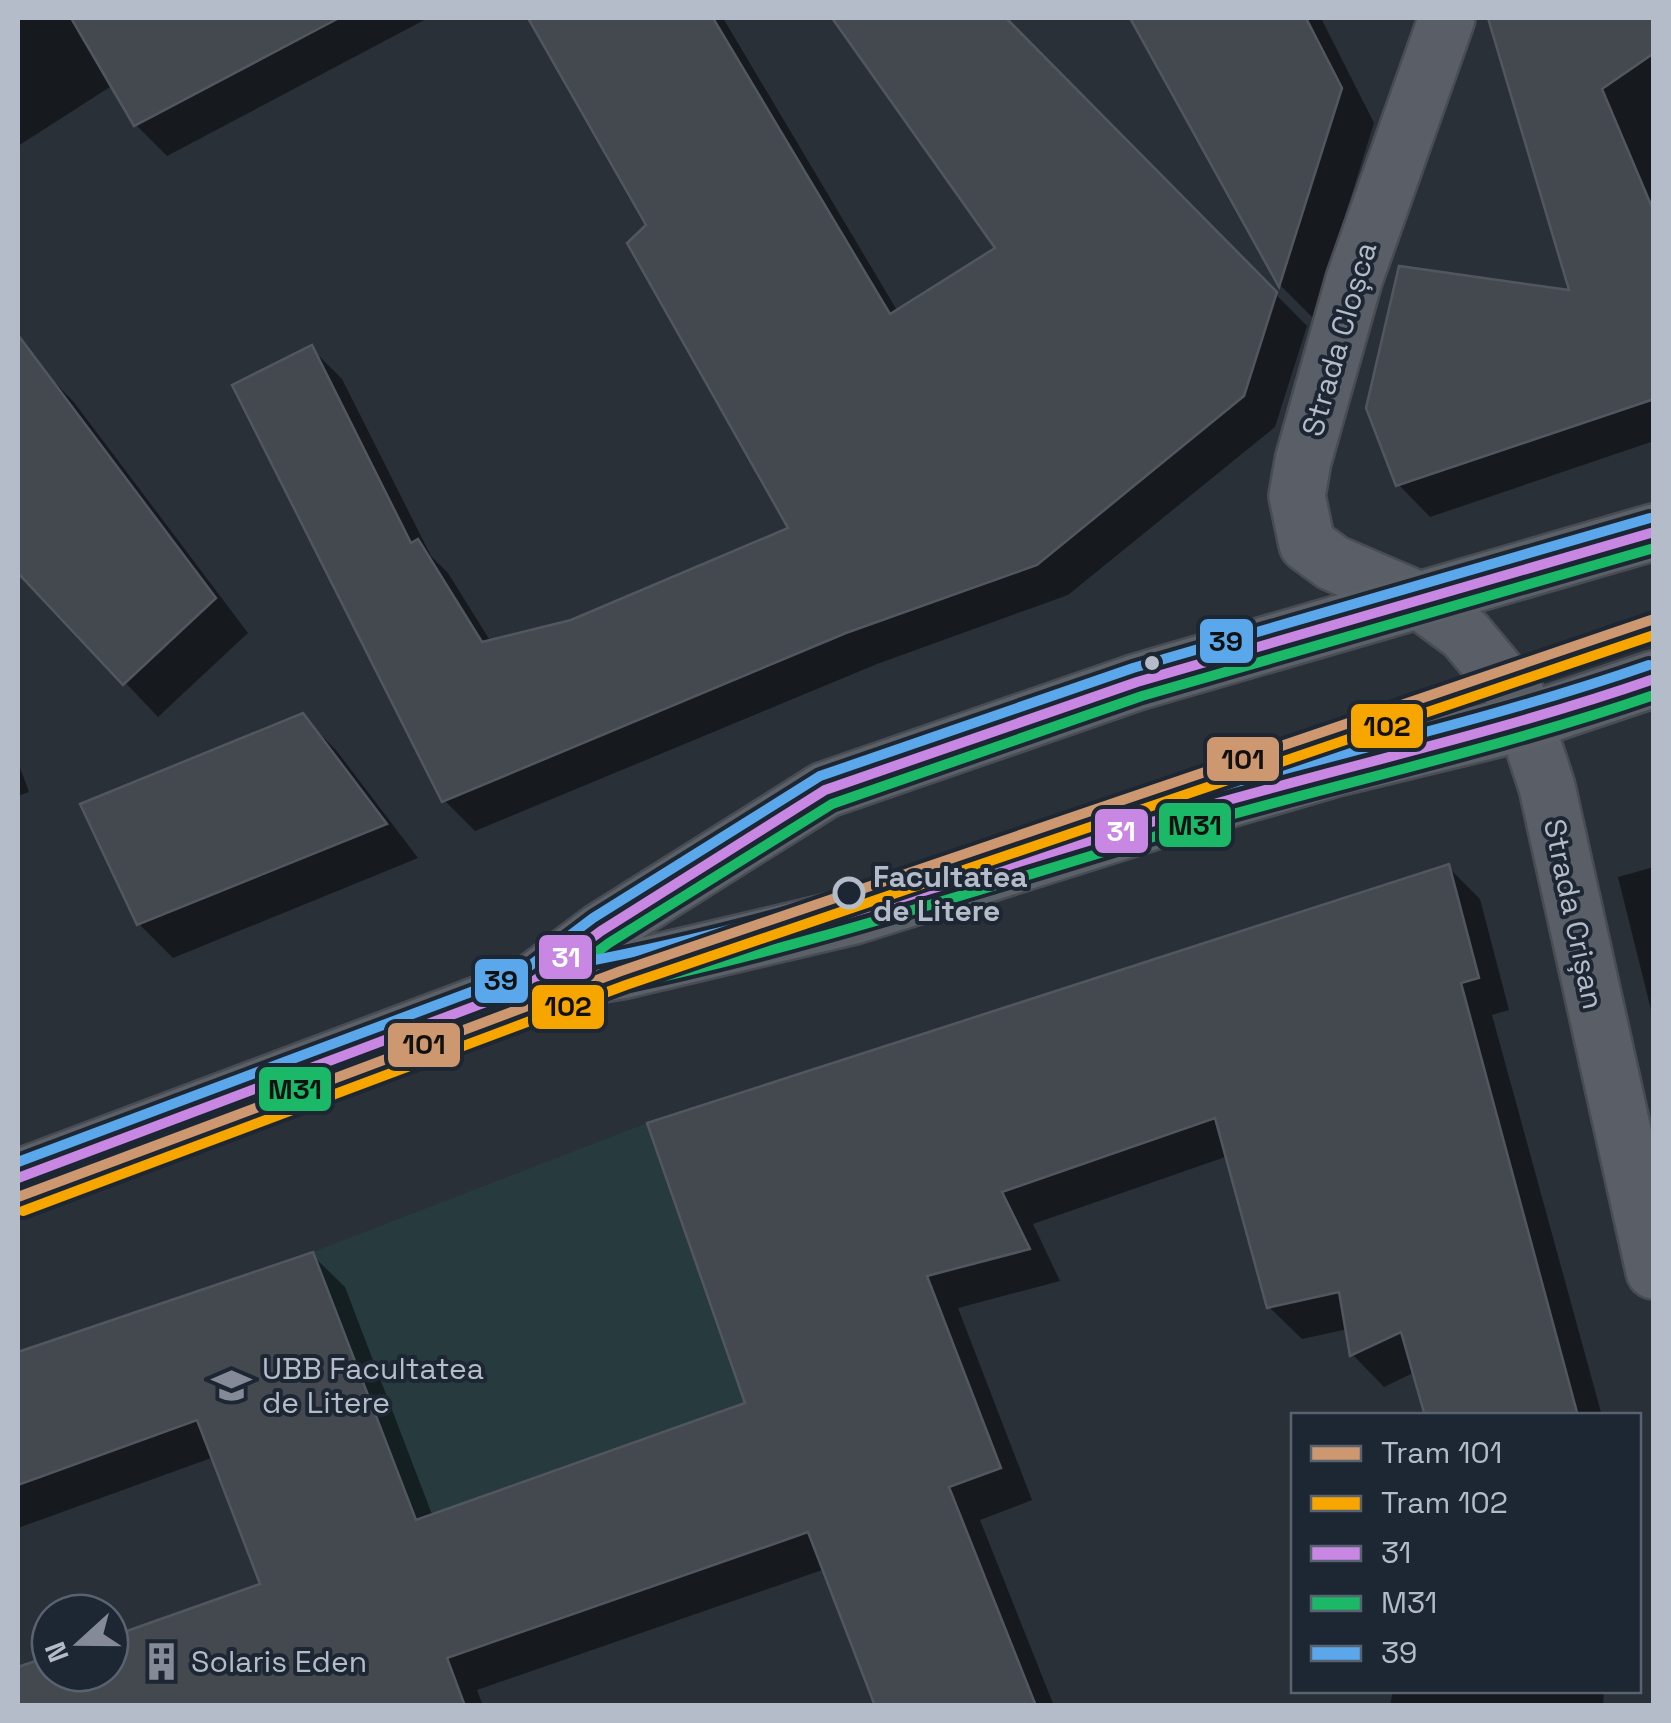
<svg xmlns="http://www.w3.org/2000/svg" width="1671" height="1723" font-family="'Space Grotesk',sans-serif">
	<style>
		.green { fill: #273a3e }
		.shadow { fill: #0007 }
		.building { fill: #444950; stroke: #52575f; stroke-width: 2.5 }
		.lines { fill: none; stroke-linecap: round; stroke-linejoin: round }
		.minor-casing { stroke: #484c53; stroke-width: 60 }
		.tertiary-casing { stroke: #484c53; stroke-width: 60 }
		.primary-casing { stroke: #484c55; stroke-width: 60 }
		.minor { stroke: #5a5e66; stroke-width: 55 }
		.tertiary { stroke: #5a5e66; stroke-width: 55 }
		.primary { stroke: #5c6168; stroke-width: 55 }
		.bus-1-casing { stroke: #1d2633; stroke-width: 18 }
		.bus-2-casing { stroke: #1d2633; stroke-width: 18 }
		.bus-3-casing { stroke: #1d2633; stroke-width: 18 }
		.bus-1 { stroke: #c787e3; stroke-width: 10 }
		.bus-2 { stroke: #1ab867; stroke-width: 10 }
		.bus-3 { stroke: #5aa8eb; stroke-width: 10 }
		.tram-1-casing { stroke: #1d2633; stroke-width: 18 }
		.tram-2-casing { stroke: #1d2633; stroke-width: 18 }
		.tram-1 { stroke: #cd976f; stroke-width: 10 }
		.tram-2 { stroke: #f7a600; stroke-width: 10 }
		.bus-dot { fill: #b4bcc9; stroke: #1d2633; stroke-width: 4 }
		.stop-dot { fill: #1d2633; stroke: #b4bcc9; stroke-width: 5 }
		.labels { text-anchor: middle; dominant-baseline: central; stroke-width: 8; stroke-linejoin: round; paint-order: stroke }
		.street-label { font-size: 30px; fill: #b4bcc9; stroke: #1d2633 }
		.stop-label { font-size: 30px; font-weight: bold; fill: #b4bcc9; stroke: #1d2633; text-anchor: start }
		.poi-label { font-size: 30px; fill: #b4bcc9; stroke: #1d2633; text-anchor: start }
		.line-badge { stroke: #1d2633; stroke-width: 4 }
		.badge-label { font-size: 28px; text-anchor: middle; font-weight: bold; fill: #fff }
		.pale-badge-label { font-size: 28px; text-anchor: middle; font-weight: bold; fill: #111 }
	</style>
	<rect width="100%" height="100%" fill="#2a3038"/>
	<path class="green" d="M647 1123 745 1403 416 1520 313 1252Z"/>
	<g class="shadow">
		<path d="M18 18H428L167 156 136 125 113 85 18 146Z"/>
		<path d="M530 18H723L898 312 999 249 835 18H1002L1307 326 1275 427 1068 595 877 664 475 831 444 800 311 348 342 379 431 556 448 573 491 642 572 622 791 529 650 226Z"/>
		<path d="M1132 18H1321L1374 123 1313 318 1281 286Z"/>
		<path d="M1490 18H1654V441L1430 517 1398 484 1572 293Z"/>
		<path d="M40 368 73 401 248 633 158 717 18 569V392Z"/>
		<path d="M302 716 336 750 418 858 173 958 139 924Z"/>
		<path d="M18 762 29 792 18 796Z"/>
		<path d="M1448 867 1480 899 1509 1010 1492 1015 1602 1416H1427L1415 1372 1384 1387 1353 1355 1348 1329 1302 1339 1269 1307 1228 1156 1033 1224 1060 1281 958 1308 1032 1500 980 1520 1054 1706H878L825 1569 477 1690 483 1706H18V1669L50 1658V1673H110V1637L264 1585 214 1457 18 1528V1354L312 1255 345 1287 433 1517 748 1404 651 1125Z"/>
		<path d="M1654 867V1022L1618 877Z"/>
		<path d="M1393 1690H1604L1603 1706H1390Z"/>
	</g>
	<g class="building">
		<path d="M71 18H339L134 126Z"/>
		<path d="M528 18H713L890 314 995 248 832 18H1006L1277 292 1244 396 1037 565 846 633 442 802 232 385 312 345 411 543 418 539 482 642 571 620 788 528 627 243 646 225Z"/>
		<path d="M1130 18H1306L1342 88 1279 287Z"/>
		<path d="M1488 18H1654V53L1602 89 1654 212V399L1396 486 1366 408 1399 266 1569 290Z"/>
		<path d="M18 335 216 598 123 685 18 573Z"/>
		<path d="M303 713 387 824 137 925 80 804Z"/>
		<path d="M1449 864 1479 978 1461 983 1578 1416H1425L1401 1332 1350 1356 1339 1292 1267 1308 1215 1118 1002 1192 1030 1249 927 1276 1001 1468 949 1487 1036 1706H875L808 1532 447 1658 465 1706H18V1667L50 1656V1673H110V1637L260 1584 197 1420 18 1485V1352L313 1252 416 1520 745 1403 647 1123Z"/>
	</g>
	<g class="lines">
		<defs>
			<path id="minor" d="M1419 600 1333 563 1307 544 1297 496 1303 461 1354 280 1447 18"/>
			<path id="tertiary" d="M1419 600 1465 634 1518 698 1547 787 1654 1271"/>
			<g id="primary">
				<path d="M533 982 601 931 825 790 1137 682 1654 532"/>
				<path d="M18 1178 526 987 621 971 854 916 1174 815 1336 768 1526 722 1654 679"/>
			</g>
		</defs>
		<use href="#minor" class="minor-casing"/>
		<use href="#tertiary" class="tertiary-casing"/>
		<use href="#primary" class="primary-casing"/>
		<use href="#minor" class="minor"/>
		<use href="#tertiary" class="tertiary"/>
		<use href="#primary" class="primary"/>
		<defs>
			<g id="bus-1">
				<path d="M587 977C789 939 982 871 1179 814 1337 768 1498 733 1654 679"/>
				<path d="M18 1178 526 987 601 931 825 790 1137 682 1654 532"/>
			</g>
			<g id="bus-2">
				<path d="M590 992C791 953 984 887 1180 829 1338 783 1498 749 1654 695"/>
				<path d="M23 1192 533 1000 609 943 832 804 1142 696 1654 548"/>
			</g>
			<g id="bus-3">
				<path d="M584 962C786 924 978 857 1175 799 1333 754 1494 719 1649 665"/>
				<path d="M18 1162 519 974 593 918 820 776 1133 668 1650 518"/>
			</g>
		</defs>
		<use href="#bus-1" class="bus-1-casing"/>
		<use href="#bus-2" class="bus-2-casing"/>
		<use href="#bus-3" class="bus-3-casing"/>
		<use href="#bus-1" class="bus-1"/>
		<use href="#bus-2" class="bus-2"/>
		<use href="#bus-3" class="bus-3"/>
		<defs>
			<path id="tram-1" d="M18 1197 621 971 1654 619"/>
			<path id="tram-2" d="M23 1211 626 985 1654 635"/>
		</defs>
		<use href="#tram-1" class="tram-1-casing"/>
		<use href="#tram-2" class="tram-2-casing"/>
		<use href="#tram-1" class="tram-1"/>
		<use href="#tram-2" class="tram-2"/>
	</g>
	<defs>
		<symbol id="university-bare" viewBox="-9 -9 18 18"><path d="M0-5L7-2L0 1L-7-2ZM-4 1L0 2.5L4 1V4Q0 6-4 4Z" fill="#848b96" stroke="#1d2633" stroke-width="2.5" paint-order="stroke"/></symbol>
		<symbol id="building-bare" viewBox="-9 -9 18 18"><path d="M-4-6H4V6H1V3H-1V6H-4ZM-2.5-4.3h1.7v1.8h-1.7ZM.8-4.3h1.7v1.8H.8ZM-2.5-1h1.7V.8h-1.7ZM.8-1h1.7V.8H.8Z" fill="#848b96" stroke="#1d2633" stroke-width="2.5" paint-order="stroke"/></symbol>
	</defs>
	<g fill-rule="evenodd">
		<use href="#university-bare" x="204" y="1358" width="55" height="55"/>
		<use href="#building-bare" x="134" y="1634" width="55" height="55"/>
	</g>
	<circle class="bus-dot" cx="1152" cy="663" r="9"/>
	<circle class="stop-dot" cx="849" cy="893" r="14"/>
	<g class="labels">
		<g class="street-label">
			<text transform="translate(1339 339) rotate(-74)">Strada Cloșca</text>
			<text transform="translate(1574 914) rotate(78)">Strada Crișan</text>
		</g>
		<g class="stop-label">
			<text x="873" y="876">Facultatea<tspan x="873" dy="34">de Litere</tspan></text>
		</g>
		<g class="poi-label">
			<text x="262" y="1368">UBB Facultatea<tspan x="262" dy="34">de Litere</tspan></text>
			<text x="191" y="1661">Solaris Eden</text>
		</g>
	</g>
	<g class="line-badge">
		<rect x="1198" y="617" width="57" height="48" rx="10" fill="#5aa8eb"/>
		<rect x="1349" y="702" width="76" height="48" rx="10" fill="#f7a600"/>
		<rect x="1205" y="735" width="76" height="48" rx="10" fill="#cd976f"/>
		<rect x="1157" y="801" width="76" height="48" rx="10" fill="#1ab867"/>
		<rect x="1093" y="807" width="57" height="48" rx="10" fill="#c787e3"/>
		<rect x="537" y="933" width="57" height="48" rx="10" fill="#c787e3"/>
		<rect x="473" y="957" width="57" height="48" rx="10" fill="#5aa8eb"/>
		<rect x="530" y="983" width="76" height="48" rx="10" fill="#f7a600"/>
		<rect x="386" y="1021" width="76" height="48" rx="10" fill="#cd976f"/>
		<rect x="257" y="1065" width="76" height="48" rx="10" fill="#1ab867"/>
	</g>
	<g class="badge-label">
		<text x="1121" y="841">31</text>
		<text x="566" y="967">31</text>
	</g>
	<g class="pale-badge-label">
		<text x="1226" y="651">39</text>
		<text x="1387" y="736">102</text>
		<text x="1243" y="769">101</text>
		<text x="1195" y="835">M31</text>
		<text x="501" y="990">39</text>
		<text x="568" y="1016">102</text>
		<text x="424" y="1054">101</text>
		<text x="295" y="1099">M31</text>
	</g>
	<rect width="1671" height="1723" fill="none" stroke="#b4bcc9" stroke-width="40"/>
	<rect x="1291" y="1413" width="350" height="280" fill="#1d2633" stroke="#59626f" stroke-width="2.5"/>
	<rect x="1311" y="1446" width="50" height="15" fill="#cd976f" stroke="#59626f" stroke-width="2.5"/>
	<text x="1381" y="1463" font-size="30" fill="#b4bcc9">Tram 101</text>
	<rect x="1311" y="1496" width="50" height="15" fill="#f7a600" stroke="#59626f" stroke-width="2.5"/>
	<text x="1381" y="1513" font-size="30" fill="#b4bcc9">Tram 102</text>
	<rect x="1311" y="1546" width="50" height="15" fill="#c787e3" stroke="#59626f" stroke-width="2.5"/>
	<text x="1381" y="1563" font-size="30" fill="#b4bcc9">31</text>
	<rect x="1311" y="1596" width="50" height="15" fill="#1ab867" stroke="#59626f" stroke-width="2.5"/>
	<text x="1381" y="1613" font-size="30" fill="#b4bcc9">M31</text>
	<rect x="1311" y="1646" width="50" height="15" fill="#5aa8eb" stroke="#59626f" stroke-width="2.5"/>
	<text x="1381" y="1663" font-size="30" fill="#b4bcc9">39</text>
	<g transform="translate(80 1643) rotate(249)"><circle r="48" fill="#1d2633" stroke="#59626f" stroke-width="2.5"/>
	<path d="M0-8L18 38L0 25L-18 38Z" fill="#848b96"/>
	<text y="-15" font-size="28" font-weight="bold" text-anchor="middle" fill="#b4bcc9">N</text>
	</g>
</svg>
